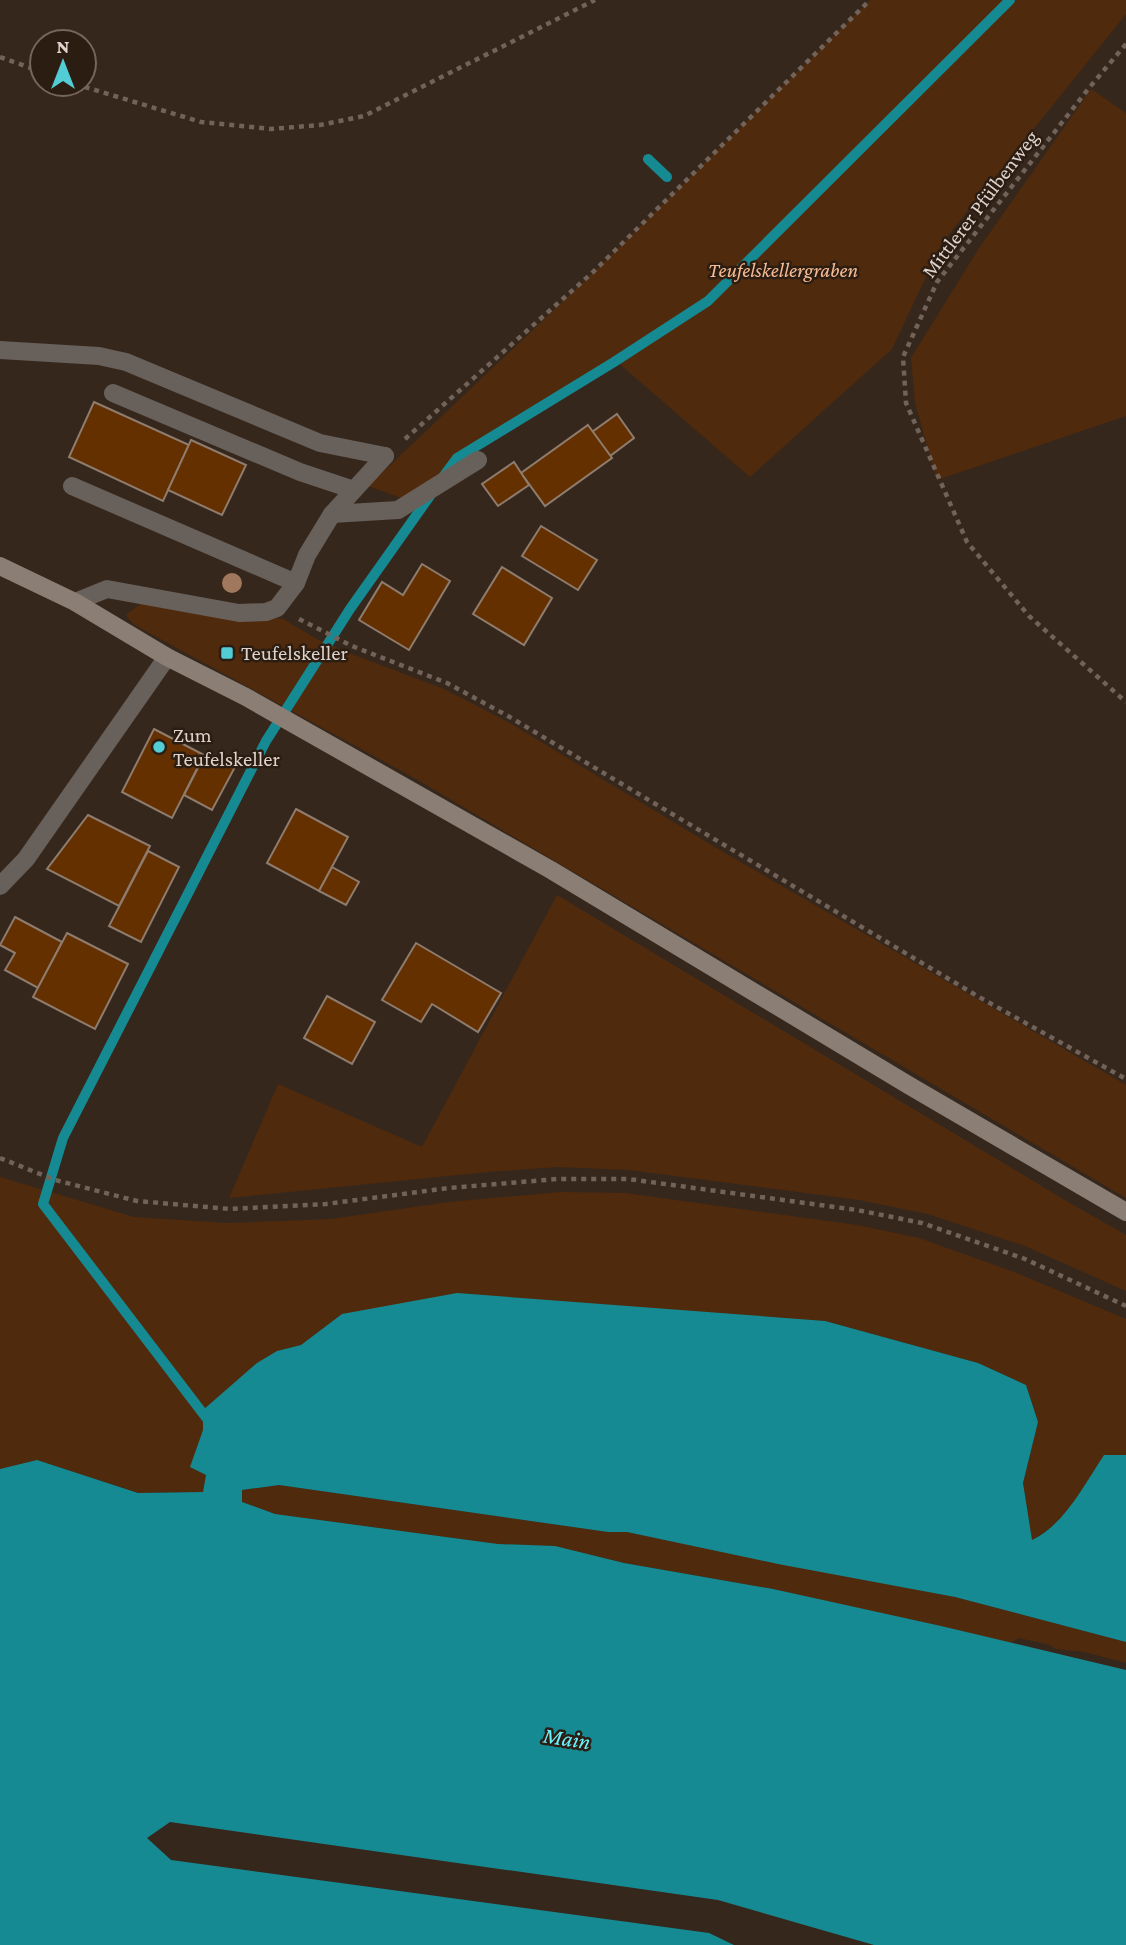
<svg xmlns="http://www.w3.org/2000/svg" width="1126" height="1945" font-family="'Crimson Pro',serif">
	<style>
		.green { fill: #502a0d }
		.water { fill: #168a92 }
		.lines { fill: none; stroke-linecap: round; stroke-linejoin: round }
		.stream { stroke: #168a92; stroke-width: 10 }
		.building { fill: #653000; stroke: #8e7c6f; stroke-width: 2 }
		.path { stroke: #71635a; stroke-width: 4.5; stroke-dasharray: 5 5; stroke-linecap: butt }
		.service { stroke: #68605b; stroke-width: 18 }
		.minor { stroke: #68605b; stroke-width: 18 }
		.secondary { stroke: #8a7e75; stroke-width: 18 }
		.tree { fill: #a0785d }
		.poi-dot { fill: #52ccd5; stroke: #2c1d13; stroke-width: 2.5 }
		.labels { text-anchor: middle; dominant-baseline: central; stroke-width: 5; stroke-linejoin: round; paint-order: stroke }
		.street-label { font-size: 21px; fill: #dfd4cd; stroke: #2c1d13 }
		.park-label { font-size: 21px; font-style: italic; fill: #f7bb92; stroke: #2c1d13 }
		.poi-label { font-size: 21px; fill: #dfd4cd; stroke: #2c1d13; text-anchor: start }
		.water-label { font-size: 23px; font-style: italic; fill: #6bf2fc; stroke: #2c1d13 }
	</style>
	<rect width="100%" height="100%" fill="#36271c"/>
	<g class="green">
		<path d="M870 0H1126V14L942 243 892 349 750 477 616 361 456 458 423 506 368 486 593 273Z"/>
		<path d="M1091 89 1126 113V416L937 480 915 403 911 358 979 248Z"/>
		<path d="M157 602 283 619 317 639 349 653 444 689 508 722 718 849 1126 1085V1198L416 779 133 624 126 615 140 604Z"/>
		<path d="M557 895 1075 1206 1126 1235V1291L1025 1246 928 1214 859 1200 629 1170 558 1167 488 1172 229 1198 278 1084 422 1147Z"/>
		<path d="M0 1177 134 1217 227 1223 331 1219 449 1202 560 1192 625 1193 857 1225 919 1238 1014 1272 1126 1319V1455H1104C1084 1486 1065 1524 1031 1540L1023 1483 1038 1422 1026 1385 978 1363 825 1321 342 1314 301 1345 277 1351 203 1410V1430L191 1466 206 1475 203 1492 139 1493 37 1460 0 1469Z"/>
		<path d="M279 1485 608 1532H627L955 1597 1126 1642V1663L1085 1652 1056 1649 1050 1645 1019 1638 1010 1643 773 1589 624 1563 555 1546 498 1544 275 1514 242 1502V1490Z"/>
	</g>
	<path class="water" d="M457 1293 825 1321 978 1363 1026 1385 1038 1422 1023 1483 1032 1540C1065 1524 1084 1485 1104 1455H1126V1642L955 1597 778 1564 627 1532H608L279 1485 242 1490V1502L275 1514 498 1544 555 1546 624 1563 773 1589 941 1626 1126 1670V1945H874L718 1900 170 1822 147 1838 171 1860 709 1933 734 1945H0V1469L37 1460 138 1493 203 1492 206 1475 190 1467 203 1430V1410L257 1363 277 1351 301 1345 342 1314Z"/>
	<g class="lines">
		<g class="stream">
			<path d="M648 159 667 177"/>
			<path d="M443 477 457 458 614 362 708 301 1010 0"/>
			<path d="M211 1424 43 1204 63 1138 266 741 350 609 432 493"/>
		</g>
	</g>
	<g class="building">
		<path d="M94 402 189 445 163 501 69 457Z"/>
		<path d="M617 414 634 438 610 456 592 432Z"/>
		<path d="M588 425 612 458 545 506 521 473Z"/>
		<path d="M191 440 246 465 222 515 168 490Z"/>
		<path d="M514 462 529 485 498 506 482 484Z"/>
		<path d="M541 526 597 560 578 590 522 556Z"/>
		<path d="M422 564 450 581 409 650 359 620 382 582 403 595Z"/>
		<path d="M502 567 552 598 524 645 473 614Z"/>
		<path d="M154 729 204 755 172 818 122 792Z"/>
		<path d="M206 752 235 767 212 810 184 795Z"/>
		<path d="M296 809 348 837 319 891 267 863Z"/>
		<path d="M88 815 150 846 119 906 47 869Z"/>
		<path d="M148 851 179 867 141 942 109 926Z"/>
		<path d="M332 867 359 882 346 905 319 891Z"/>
		<path d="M15 917 62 942 38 988 5 970 15 953 0 945Z"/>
		<path d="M67 933 128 964 95 1029 33 997Z"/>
		<path d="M416 943 501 993 478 1032 432 1004 421 1022 382 1000Z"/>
		<path d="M327 996 375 1022 352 1064 304 1038Z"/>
	</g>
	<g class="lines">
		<g class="path">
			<path d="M1126 44 1089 88 937 282 903 357 906 403 967 542 1029 616 1126 702"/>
			<path d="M0 57 42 72"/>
			<path d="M75 84 201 122 271 129 320 125 364 116 595 0"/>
			<path d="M405 439 592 273 870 0"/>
			<path d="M299 619 352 646 447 683 508 716 979 997 1126 1079"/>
			<path d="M0 1158 55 1180 137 1201 230 1209 326 1204 449 1188 557 1179H628L857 1210 922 1223 1025 1259 1126 1306"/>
		</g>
		<g class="service">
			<path d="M0 350 99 356 126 362 320 443 385 456"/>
			<path d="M113 393 300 472 354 490"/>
			<path d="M72 486 296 583"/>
			<path d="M332 514 398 510 478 460"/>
		</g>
		<g class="minor">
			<path d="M75 602 107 589 239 613 266 612 277 608 296 583 307 555 332 514 385 456"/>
			<path d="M0 886 26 859 167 657"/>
		</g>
		<path class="secondary" d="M0 566 75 602 167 657 246 697 551 870 910 1086 1126 1212"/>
	</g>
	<circle class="tree" cx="232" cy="583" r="10"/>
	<g class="poi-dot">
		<rect x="220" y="646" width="14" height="14" rx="3.5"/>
		<circle cx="159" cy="747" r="7"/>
	</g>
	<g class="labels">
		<g class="street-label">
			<text transform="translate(980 204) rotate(-53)">Mittlerer Pfülbenweg</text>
		</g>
		<g class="park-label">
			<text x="783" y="270">Teufelskellergraben</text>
		</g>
		<g class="poi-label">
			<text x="241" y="653">Teufelskeller</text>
			<text x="173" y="735">Zum<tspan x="173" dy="24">Teufelskeller</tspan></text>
		</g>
		<g class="water-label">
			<text transform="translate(567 1738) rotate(9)">Main</text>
		</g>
	</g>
	<g transform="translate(63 63)"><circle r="33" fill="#2c1d13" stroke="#74665d" stroke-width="2"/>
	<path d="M0-5L12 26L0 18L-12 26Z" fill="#52ccd5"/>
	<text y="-10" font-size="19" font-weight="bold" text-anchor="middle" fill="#dfd4cd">N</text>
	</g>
</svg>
